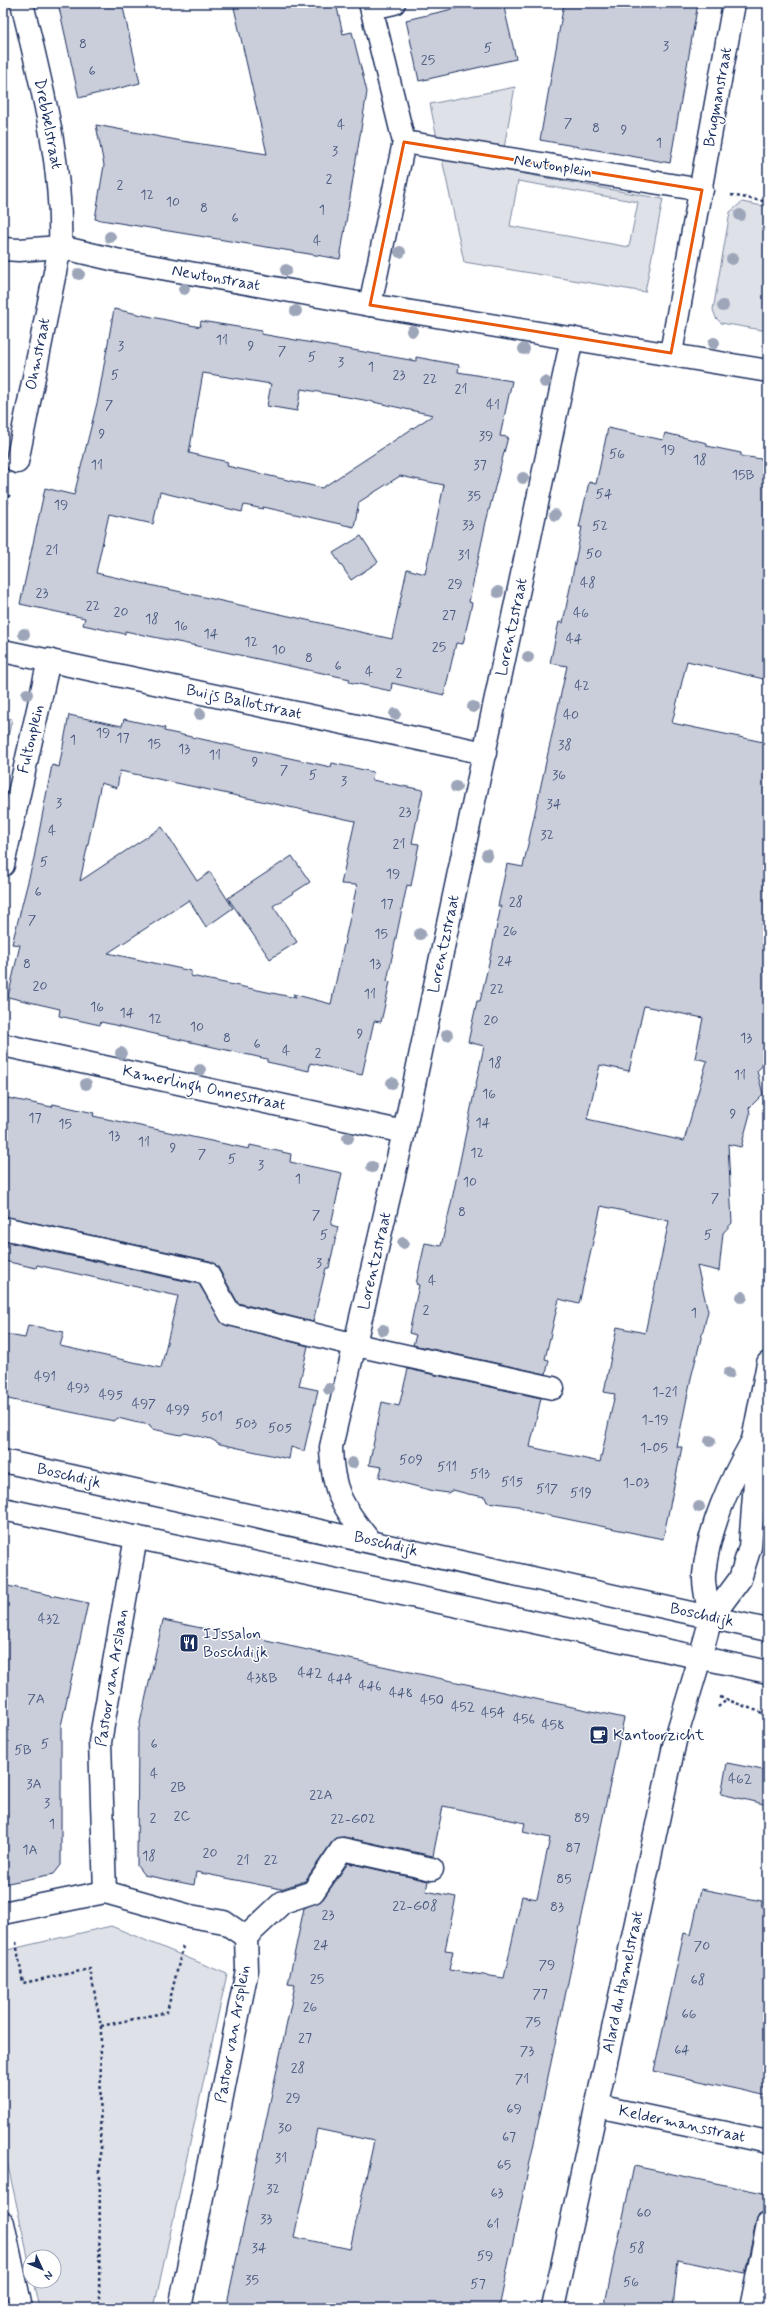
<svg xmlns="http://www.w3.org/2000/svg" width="771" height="2311" font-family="Mynerve,sans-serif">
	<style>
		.green { fill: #dee1e7; stroke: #7c88a2; fill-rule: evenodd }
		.building { fill: #caceda; stroke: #1b2f5e; fill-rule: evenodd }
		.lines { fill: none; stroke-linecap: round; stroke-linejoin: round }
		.service-casing { stroke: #1b2f5e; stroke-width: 25 }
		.pedestrian-casing { stroke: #1b2f5e; stroke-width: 25 }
		.minor-casing { stroke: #1b2f5e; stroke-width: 25 }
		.tertiary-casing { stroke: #1b2f5e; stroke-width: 25 }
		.primary-casing { stroke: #1b2f5e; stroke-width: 25 }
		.path { stroke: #1b2f5e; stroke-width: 2.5; stroke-dasharray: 3 3; stroke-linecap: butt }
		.service { stroke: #fff; stroke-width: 22 }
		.pedestrian { stroke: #fff; stroke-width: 22 }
		.minor { stroke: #fff; stroke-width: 22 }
		.tertiary { stroke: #fff; stroke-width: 22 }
		.primary { stroke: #fff; stroke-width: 22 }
		.tree { fill: #9da5b9 }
		.marked { fill: none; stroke: #e8590c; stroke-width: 3; stroke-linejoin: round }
		.labels { text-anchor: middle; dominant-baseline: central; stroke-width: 3; stroke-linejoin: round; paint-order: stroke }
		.number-label { font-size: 14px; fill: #47577d }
		.street-label { font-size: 16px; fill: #1b2f5e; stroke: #fff }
		.poi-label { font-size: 16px; fill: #1b2f5e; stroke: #fff; text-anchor: start }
	</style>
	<rect width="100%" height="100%" fill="#fff"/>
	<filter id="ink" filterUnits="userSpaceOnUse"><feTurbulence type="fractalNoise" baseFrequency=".025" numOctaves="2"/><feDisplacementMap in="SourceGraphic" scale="8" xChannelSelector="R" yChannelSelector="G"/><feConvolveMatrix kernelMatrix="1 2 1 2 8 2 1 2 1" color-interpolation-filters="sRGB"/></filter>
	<g filter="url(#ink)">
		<g class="green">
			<path d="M515 87 504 148 437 138 430 104Z"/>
			<path d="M442 159 663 199 645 292 464 262ZM518 181 638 202 629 247 510 226Z"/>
			<path d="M742 202 768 207V331L721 323 716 318 713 310 730 212Z"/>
			<path d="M3 717 12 719 3 759Z"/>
			<path d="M111 1926 227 1974 154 2308H39L33 2281H54V2257H30V2266L3 2143V1951Z"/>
		</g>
		<g class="building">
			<path d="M58 3H122L140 83 79 98Z"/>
			<path d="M233 3H336L343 34 352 32 367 92 340 259 95 219 104 165 96 125 182 141 267 154Z"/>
			<path d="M478 3H503L516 59 419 81 406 20Z"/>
			<path d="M564 3H698L670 163 540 140Z"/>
			<path d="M114 309 200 327 201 321 262 331 261 334 416 361V357L459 365 458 372 512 381 500 436 508 437 486 522 469 602 472 603 463 644 456 643 444 695 392 683 391 691 349 682 350 679 216 650 125 631V634L83 625 85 618 20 604 45 488 74 495 98 399ZM203 373 271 384 267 406 297 411 301 389 364 400 433 415 322 488 227 466 228 462 189 453ZM400 476 444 485 425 574 407 569 392 639 96 573 109 514 153 524 160 492 242 512 244 505 263 509V507L354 527 359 502Z"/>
			<path d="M608 428 663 440 665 433 707 443V446L741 453V456L768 460V680L687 661 672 723 768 743V1032L765 1035 762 1066 757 1071 763 1094 749 1108 750 1114 741 1147 728 1144 732 1223 723 1233 719 1271 697 1266 708 1311 691 1378 677 1447H682L663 1539 533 1512 518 1506 487 1502 485 1497 468 1494 453 1490 448 1493 434 1491 379 1477 382 1467 369 1465 382 1402 399 1406 408 1369 541 1398 530 1447 600 1462 615 1394 604 1392 617 1327 645 1333 669 1221 601 1206 579 1304 559 1299 545 1359 549 1360 546 1374 413 1345 416 1335 409 1333 419 1285 416 1284 425 1243 441 1246 451 1204 484 1046 468 1042 477 1001H480L491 954 501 906H498L507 864 523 867 532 826 567 666 550 663 559 622 563 623 582 527H579L589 482 596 484ZM644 1006 703 1018 695 1058 707 1061 684 1141 587 1119 600 1065 629 1071Z"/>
			<path d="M361 536 378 562 351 580 333 553Z"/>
			<path d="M69 715 122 726 124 719 165 728 164 731 331 767 332 763 373 772 372 780 423 790 412 843 419 844 411 886 407 885 387 981 390 982 381 1022 374 1021 362 1075 310 1063 309 1071 267 1062V1059L101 1022 100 1025 59 1016 60 1009 8 997 20 945 12 944 34 858 52 765 59 767ZM120 771 355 821 341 884 357 885 331 1004 293 994 296 998 191 976V971L108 953 189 900 206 927 233 908 210 872 197 881 162 827 80 881 101 783 117 788Z"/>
			<path d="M292 856 310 882 273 906 297 942 270 959 228 898Z"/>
			<path d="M3 1097 52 1107 53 1104 94 1113 93 1116 249 1149 250 1145 291 1154 290 1162 342 1173 331 1225 338 1227 329 1268H326L313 1322 238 1303 218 1267 210 1261 3 1216Z"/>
			<path d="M7 1242 199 1284 223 1324 308 1346 299 1386 318 1390 304 1451 291 1447 289 1459 220 1444 211 1439 185 1433 181 1435 152 1429 150 1425 134 1422 118 1418 114 1421 3 1398V1334L25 1338 28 1325 64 1332 60 1346 161 1368 178 1296 37 1265 36 1268 4 1261Z"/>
			<path d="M3 1585 88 1603 61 1726V1865L54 1874 3 1884Z"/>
			<path d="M163 1620 225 1633 229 1631 263 1638 266 1641 624 1718 499 2308H226L295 1985 288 1984 304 1908 323 1899 348 1863 428 1881 426 1891 456 1897 445 1950 453 1951 449 1970 504 1978 522 1896 537 1899 550 1838 523 1832 525 1823 443 1806 433 1856 344 1837 337 1838 332 1842 305 1881 281 1889 196 1872 194 1885 144 1875 137 1866 138 1732ZM317 2129 374 2141 350 2249 294 2237Z"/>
			<path d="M727 1763 768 1771V1805L721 1794Z"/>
			<path d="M701 1889 762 1901 761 1907 768 1908V2096L654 2071 684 1933 691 1935Z"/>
			<path d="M634 2166 768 2194V2212L759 2215 756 2221 745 2274 678 2260 673 2308H604Z"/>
		</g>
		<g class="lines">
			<defs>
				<g id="service">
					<path d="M3 1228 207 1273 230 1314 356 1345 553 1388"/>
					<path d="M246 1937 283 1902 313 1892 342 1849 432 1869"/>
					<path d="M751 2308 768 2224"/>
				</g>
				<g id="pedestrian">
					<path d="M372 8 394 3"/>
					<path d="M404 142 702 190"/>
					<path d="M370 305 404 142 370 3"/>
				</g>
				<g id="minor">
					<path d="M3 249 19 250 60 247 116 260 370 305 768 371"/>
					<path d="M671 353 734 3"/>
					<path d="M17 462 60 247C63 163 41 84 22 3"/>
					<path d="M3 651 485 753"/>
					<path d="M3 865 49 660"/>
					<path d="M3 1045 404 1132"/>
					<path d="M369 1540C342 1506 332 1491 331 1447L404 1132 572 338"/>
					<path d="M105 1892 100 1742 136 1537"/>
					<path d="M3 1913 105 1892 190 1916 224 1922 246 1937 247 1970 180 2308"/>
					<path d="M597 2106 768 2142"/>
					<path d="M3 2223 21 2308"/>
					<path d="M553 2308 675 1741 700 1658"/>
				</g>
				<g id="tertiary">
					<path d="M711 1618C708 1605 703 1588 704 1575 708 1528 730 1481 753 1440"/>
					<path d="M700 1658 711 1618 740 1579 750 1547 755 1482 753 1440 768 1363"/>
				</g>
				<g id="primary">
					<path d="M3 1461 768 1630"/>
					<path d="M3 1509 768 1672"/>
				</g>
			</defs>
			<use href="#service" class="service-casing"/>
			<use href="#pedestrian" class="pedestrian-casing"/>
			<use href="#minor" class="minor-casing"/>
			<use href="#tertiary" class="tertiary-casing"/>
			<use href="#primary" class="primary-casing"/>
			<g class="path">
				<path d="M731 195 768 202"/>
				<path d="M3 521 10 492"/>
				<path d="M720 1697 768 1715"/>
				<path d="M718 1707 728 1699"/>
				<path d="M16 1942 23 1983 90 1969 101 2026 99 2308"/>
				<path d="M101 2026 167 2012 183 1946"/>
			</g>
			<use href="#service" class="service"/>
			<use href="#pedestrian" class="pedestrian"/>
			<use href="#minor" class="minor"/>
			<use href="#tertiary" class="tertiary"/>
			<use href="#primary" class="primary"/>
		</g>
		<g class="tree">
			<circle cx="740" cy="215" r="6"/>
			<circle cx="110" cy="237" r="6"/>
			<circle cx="400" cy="252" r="6"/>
			<circle cx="732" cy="259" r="6"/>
			<circle cx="286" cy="270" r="6"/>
			<circle cx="79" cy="274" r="6"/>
			<circle cx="184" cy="289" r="6"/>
			<circle cx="723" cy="306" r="6"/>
			<circle cx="296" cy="311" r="6"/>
			<circle cx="412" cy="331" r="6"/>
			<circle cx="714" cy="343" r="6"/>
			<circle cx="524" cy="349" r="6"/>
			<circle cx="545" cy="382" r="6"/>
			<circle cx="523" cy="478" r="6"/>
			<circle cx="555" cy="515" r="6"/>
			<circle cx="498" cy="592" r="6"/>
			<circle cx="24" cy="634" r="6"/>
			<circle cx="528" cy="657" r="6"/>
			<circle cx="27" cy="694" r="6"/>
			<circle cx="473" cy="707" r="6"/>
			<circle cx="200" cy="714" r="6"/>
			<circle cx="395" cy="714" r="6"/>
			<circle cx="456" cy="787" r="6"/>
			<circle cx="487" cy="855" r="6"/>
			<circle cx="420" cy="934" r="6"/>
			<circle cx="447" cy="1035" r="6"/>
			<circle cx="121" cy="1053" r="6"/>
			<circle cx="200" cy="1070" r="6"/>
			<circle cx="392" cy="1083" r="6"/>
			<circle cx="86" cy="1084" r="6"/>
			<circle cx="348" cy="1138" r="6"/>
			<circle cx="372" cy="1167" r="6"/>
			<circle cx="403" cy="1243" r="6"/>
			<circle cx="742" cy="1297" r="6"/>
			<circle cx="383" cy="1330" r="6"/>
			<circle cx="729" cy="1373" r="6"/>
			<circle cx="329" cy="1389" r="6"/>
			<circle cx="710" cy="1441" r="6"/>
			<circle cx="352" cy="1463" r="6"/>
			<circle cx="699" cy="1507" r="6"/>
		</g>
	</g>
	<path class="marked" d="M404 142 702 190 671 353 370 305Z"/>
	<defs>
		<symbol id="restaurant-square" viewBox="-11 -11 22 22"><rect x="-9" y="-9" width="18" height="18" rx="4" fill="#1b2f5e" stroke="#fff"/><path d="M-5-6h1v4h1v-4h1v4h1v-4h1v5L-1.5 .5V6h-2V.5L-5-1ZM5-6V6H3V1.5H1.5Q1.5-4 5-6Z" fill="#fff"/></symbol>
		<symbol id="cafe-square" viewBox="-11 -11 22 22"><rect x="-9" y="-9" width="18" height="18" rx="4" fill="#1b2f5e" stroke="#fff"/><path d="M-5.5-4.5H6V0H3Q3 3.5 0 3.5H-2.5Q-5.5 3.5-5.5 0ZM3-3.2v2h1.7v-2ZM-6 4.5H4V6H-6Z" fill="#fff"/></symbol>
	</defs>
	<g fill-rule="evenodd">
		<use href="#restaurant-square" x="178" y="1632" width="22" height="22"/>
		<use href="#cafe-square" x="588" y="1724" width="22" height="22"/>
	</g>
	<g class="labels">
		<g class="number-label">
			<text x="83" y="44">8</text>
			<text x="666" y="46">3</text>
			<text x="488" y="48">5</text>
			<text x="428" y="60">25</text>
			<text x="92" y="71">6</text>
			<text x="568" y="123">7</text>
			<text x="341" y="125">4</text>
			<text x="596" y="128">8</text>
			<text x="624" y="130">9</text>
			<text x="659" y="143">1</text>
			<text x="335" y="151">3</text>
			<text x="329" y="179">2</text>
			<text x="120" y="185">2</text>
			<text x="147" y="195">12</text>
			<text x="173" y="202">10</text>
			<text x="204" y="208">8</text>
			<text x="322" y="210">1</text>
			<text x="235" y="218">6</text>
			<text x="317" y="241">4</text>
			<text x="222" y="340">11</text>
			<text x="121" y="346">3</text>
			<text x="251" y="346">9</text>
			<text x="282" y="351">7</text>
			<text x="312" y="357">5</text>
			<text x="341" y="362">3</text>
			<text x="371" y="367">1</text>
			<text x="115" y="375">5</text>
			<text x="399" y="375">23</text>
			<text x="430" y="379">22</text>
			<text x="461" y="389">21</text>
			<text x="109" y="405">7</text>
			<text x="493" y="405">41</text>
			<text x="102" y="434">9</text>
			<text x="486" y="436">39</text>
			<text x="668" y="450">19</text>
			<text x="617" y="454">56</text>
			<text x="700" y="460">18</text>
			<text x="97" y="465">11</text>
			<text x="480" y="465">37</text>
			<text x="743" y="475">15B</text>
			<text x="604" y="494">54</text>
			<text x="474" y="496">35</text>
			<text x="61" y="505">19</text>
			<text x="468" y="525">33</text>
			<text x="600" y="526">52</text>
			<text x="52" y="550">21</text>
			<text x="594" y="554">50</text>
			<text x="464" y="555">31</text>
			<text x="588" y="583">48</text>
			<text x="455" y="584">29</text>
			<text x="42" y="593">23</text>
			<text x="93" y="606">22</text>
			<text x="121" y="612">20</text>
			<text x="581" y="613">46</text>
			<text x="449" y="615">27</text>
			<text x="152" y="619">18</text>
			<text x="181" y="626">16</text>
			<text x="211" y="634">14</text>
			<text x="574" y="639">44</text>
			<text x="251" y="642">12</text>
			<text x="439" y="647">25</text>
			<text x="279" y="650">10</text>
			<text x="309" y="658">8</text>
			<text x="338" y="666">6</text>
			<text x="369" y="672">4</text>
			<text x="399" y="673">2</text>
			<text x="582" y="686">42</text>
			<text x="571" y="715">40</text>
			<text x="103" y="733">19</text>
			<text x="123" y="738">17</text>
			<text x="73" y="740">1</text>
			<text x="154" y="744">15</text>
			<text x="565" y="745">38</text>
			<text x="184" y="749">13</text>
			<text x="215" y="755">11</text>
			<text x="255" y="762">9</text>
			<text x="284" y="770">7</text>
			<text x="313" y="775">5</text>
			<text x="559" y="775">36</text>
			<text x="344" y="781">3</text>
			<text x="59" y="803">3</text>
			<text x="554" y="804">34</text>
			<text x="405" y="812">23</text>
			<text x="52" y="831">4</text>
			<text x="547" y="835">32</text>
			<text x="399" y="844">21</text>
			<text x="44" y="862">5</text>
			<text x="393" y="874">19</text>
			<text x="38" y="892">6</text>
			<text x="516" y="902">28</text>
			<text x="387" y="904">17</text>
			<text x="32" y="920">7</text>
			<text x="510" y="931">26</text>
			<text x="381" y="934">15</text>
			<text x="505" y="961">24</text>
			<text x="27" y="964">8</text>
			<text x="375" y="964">13</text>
			<text x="40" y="986">20</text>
			<text x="497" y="989">22</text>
			<text x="370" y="994">11</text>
			<text x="97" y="1007">16</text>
			<text x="127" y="1013">14</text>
			<text x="155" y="1019">12</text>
			<text x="491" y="1020">20</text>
			<text x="197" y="1027">10</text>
			<text x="360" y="1034">9</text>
			<text x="227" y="1038">8</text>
			<text x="746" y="1038">13</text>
			<text x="257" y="1044">6</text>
			<text x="286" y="1051">4</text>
			<text x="318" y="1053">2</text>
			<text x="495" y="1063">18</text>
			<text x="740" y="1075">11</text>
			<text x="489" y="1094">16</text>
			<text x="733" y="1114">9</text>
			<text x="35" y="1118">17</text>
			<text x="483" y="1123">14</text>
			<text x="65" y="1124">15</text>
			<text x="114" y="1136">13</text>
			<text x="144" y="1142">11</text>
			<text x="173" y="1148">9</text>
			<text x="477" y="1153">12</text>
			<text x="202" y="1154">7</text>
			<text x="232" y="1159">5</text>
			<text x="261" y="1165">3</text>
			<text x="298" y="1179">1</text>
			<text x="470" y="1182">10</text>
			<text x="715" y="1198">7</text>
			<text x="462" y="1212">8</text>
			<text x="316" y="1215">7</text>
			<text x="324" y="1235">5</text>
			<text x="708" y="1235">5</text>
			<text x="319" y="1263">3</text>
			<text x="432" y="1281">4</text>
			<text x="426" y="1310">2</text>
			<text x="694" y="1313">1</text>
			<text x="45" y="1377">491</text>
			<text x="78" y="1388">493</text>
			<text x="665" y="1392">1-21</text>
			<text x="111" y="1395">495</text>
			<text x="144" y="1404">497</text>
			<text x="178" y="1410">499</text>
			<text x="212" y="1417">501</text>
			<text x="655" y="1420">1-19</text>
			<text x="246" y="1424">503</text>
			<text x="280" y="1428">505</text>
			<text x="654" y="1448">1-05</text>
			<text x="411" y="1460">509</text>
			<text x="447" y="1467">511</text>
			<text x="480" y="1474">513</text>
			<text x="512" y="1482">515</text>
			<text x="636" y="1483">1-03</text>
			<text x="547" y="1489">517</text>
			<text x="581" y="1493">519</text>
			<text x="49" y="1619">432</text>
			<text x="310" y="1673">442</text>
			<text x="262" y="1678">438B</text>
			<text x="340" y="1679">444</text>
			<text x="370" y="1686">446</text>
			<text x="401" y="1693">448</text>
			<text x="36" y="1699">7A</text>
			<text x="432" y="1700">450</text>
			<text x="463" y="1707">452</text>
			<text x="493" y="1713">454</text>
			<text x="524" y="1719">456</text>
			<text x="553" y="1725">458</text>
			<text x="45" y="1744">5</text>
			<text x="154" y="1744">6</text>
			<text x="23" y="1750">5B</text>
			<text x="154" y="1774">4</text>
			<text x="740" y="1779">462</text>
			<text x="34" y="1784">3A</text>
			<text x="178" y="1787">2B</text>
			<text x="321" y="1795">22A</text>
			<text x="47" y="1803">3</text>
			<text x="182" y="1816">2C</text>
			<text x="153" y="1818">2</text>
			<text x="582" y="1818">89</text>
			<text x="353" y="1819">22-G02</text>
			<text x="52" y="1824">1</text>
			<text x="573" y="1848">87</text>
			<text x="30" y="1850">1A</text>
			<text x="210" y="1853">20</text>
			<text x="149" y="1856">18</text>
			<text x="243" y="1860">21</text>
			<text x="271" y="1860">22</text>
			<text x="564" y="1879">85</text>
			<text x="415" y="1906">22-G08</text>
			<text x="557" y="1907">83</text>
			<text x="328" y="1915">23</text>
			<text x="321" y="1945">24</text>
			<text x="702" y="1946">70</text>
			<text x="547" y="1965">79</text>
			<text x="317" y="1979">25</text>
			<text x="698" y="1980">68</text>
			<text x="540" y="1994">77</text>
			<text x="310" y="2007">26</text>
			<text x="689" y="2014">66</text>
			<text x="533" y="2022">75</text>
			<text x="305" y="2038">27</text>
			<text x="682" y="2050">64</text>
			<text x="527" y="2051">73</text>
			<text x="298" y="2068">28</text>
			<text x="522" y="2079">71</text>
			<text x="293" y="2098">29</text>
			<text x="514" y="2109">69</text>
			<text x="285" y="2128">30</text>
			<text x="509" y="2137">67</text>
			<text x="281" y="2158">31</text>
			<text x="504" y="2165">65</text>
			<text x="273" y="2189">32</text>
			<text x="497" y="2193">63</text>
			<text x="644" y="2213">60</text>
			<text x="266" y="2219">33</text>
			<text x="493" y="2224">61</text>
			<text x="259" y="2248">34</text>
			<text x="637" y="2248">58</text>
			<text x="485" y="2256">59</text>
			<text x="252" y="2280">35</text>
			<text x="631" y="2282">56</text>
			<text x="478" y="2284">57</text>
		</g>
		<g class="street-label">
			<text transform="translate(718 97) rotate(-80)">Brugmanstraat</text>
			<text transform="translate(48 124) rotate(79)">Drebbelstraat</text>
			<text transform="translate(553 166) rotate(9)">Newtonplein</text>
			<text transform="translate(216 278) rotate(10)">Newtonstraat</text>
			<text transform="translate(38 354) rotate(-79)">Ohmstraat</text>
			<text transform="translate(512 627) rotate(-78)">Lorentzstraat</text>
			<text transform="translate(244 702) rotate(12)">Buijs Ballotstraat</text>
			<text transform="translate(31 739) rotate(-77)">Fultonplein</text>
			<text transform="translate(444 944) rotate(-78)">Lorentzstraat</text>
			<text transform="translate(204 1088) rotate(12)">Kamerlingh Onnesstraat</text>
			<text transform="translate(375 1261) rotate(-77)">Lorentzstraat</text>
			<text transform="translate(69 1476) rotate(13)">Boschdijk</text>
			<text transform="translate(386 1544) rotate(13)">Boschdijk</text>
			<text transform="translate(702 1615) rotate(12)">Boschdijk</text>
			<text transform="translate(112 1678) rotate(-81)">Pastoor van Arslaan</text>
			<text transform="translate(623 1982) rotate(-78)">Alard du Hamelstraat</text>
			<text transform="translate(233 2034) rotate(-80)">Pastoor van Arsplein</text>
			<text transform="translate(682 2124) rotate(12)">Keldermansstraat</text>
		</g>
		<g class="poi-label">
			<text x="203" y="1634">IJssalon<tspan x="203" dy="18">Boschdijk</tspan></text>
			<text x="613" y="1735">Kantoorzicht</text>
		</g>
	</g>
	<rect width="771" height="2311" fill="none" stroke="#fff" stroke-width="16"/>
	<rect x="8" y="8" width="755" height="2295" fill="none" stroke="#1b2f5e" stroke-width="1.5" filter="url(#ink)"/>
	<g transform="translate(42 2269) rotate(134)"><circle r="19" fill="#ffffff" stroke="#a4acbf"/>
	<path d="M0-3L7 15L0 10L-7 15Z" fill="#1b2f5e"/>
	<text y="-6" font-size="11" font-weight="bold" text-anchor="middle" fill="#1b2f5e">N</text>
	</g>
</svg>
